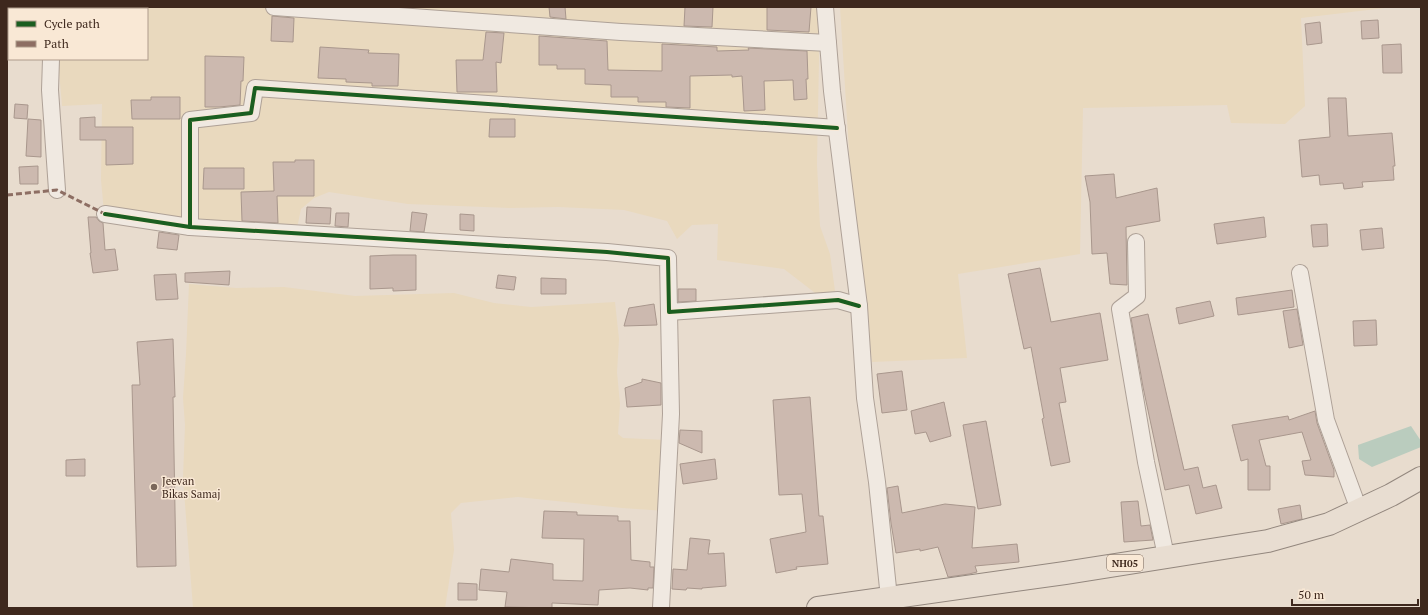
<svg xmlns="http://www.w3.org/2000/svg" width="1428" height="615" font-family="'PT Serif',serif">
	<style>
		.farmland { fill: #e9d9be }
		.water { fill: #baccbe }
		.building { fill: #ccb9af; stroke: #a9978d }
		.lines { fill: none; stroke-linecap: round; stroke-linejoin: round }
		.street-casing { stroke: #aea197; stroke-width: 18 }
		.primary-casing { stroke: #93877e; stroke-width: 24 }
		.street { stroke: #f0e9e1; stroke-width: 16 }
		.primary { stroke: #e8ddd1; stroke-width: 22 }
		.quiet { stroke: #8d6e63; stroke-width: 3; stroke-dasharray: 6 3; stroke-linecap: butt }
		.cycleway-casing { stroke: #f9e8d5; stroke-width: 6 }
		.cycleway { stroke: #1b5e20; stroke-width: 4 }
		.poi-dot { fill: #7a675b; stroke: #f9e8d5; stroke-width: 1.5 }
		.labels { text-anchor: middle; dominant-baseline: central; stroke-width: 3; stroke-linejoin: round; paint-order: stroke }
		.shield { fill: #f9e8d5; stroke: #766254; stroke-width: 1 }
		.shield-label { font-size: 10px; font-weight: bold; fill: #3e281d }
		.poi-label { font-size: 11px; fill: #3e281d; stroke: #f9e8d5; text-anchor: start }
	</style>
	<rect width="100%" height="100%" fill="#e8dcce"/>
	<g class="farmland">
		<path d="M68 7H818L819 59 817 164 820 226 830 254 835 291 819 296 784 269 717 260 718 224 692 225 677 239 667 221 624 210 558 207 510 208 408 204 329 192 314 198 301 209 297 228 231 226 188 218 104 212 101 180 102 104 62 106 58 59H147V9H67Z"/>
		<path d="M840 7H1393L1301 18 1305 106 1285 124 1231 123 1227 105 1083 108 1080 254 958 274 967 358 872 362 850 167Z"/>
		<path d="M189 284 236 288 284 287 355 296 454 293 494 303 531 307 615 302 619 339 617 372 620 404 618 434 623 438 667 440 666 511 622 508 518 497 461 503 451 513 454 550 445 608H193L183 478 185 425 183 398 186 354Z"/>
	</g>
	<path class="water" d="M1411 426 1421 441V447L1372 467 1359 459 1358 445Z"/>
	<g class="building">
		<path d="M549 7H565L566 19 550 17Z"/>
		<path d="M685 7H713L712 27 684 26Z"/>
		<path d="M767 7H811L809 32 767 30Z"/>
		<path d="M272 16 294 18 293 42 271 41Z"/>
		<path d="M1378 20 1379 38 1362 39 1361 21Z"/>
		<path d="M1320 22 1322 43 1307 45 1305 24Z"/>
		<path d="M486 32 504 33 501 63 496 62 497 92H457L456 60H483Z"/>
		<path d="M539 36 607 41 608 70 662 71V44L717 47V51L749 50 748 48 807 51 808 79H806L807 99 794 100 793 80 764 81 765 110 744 111 742 76 732 77V75L690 76V108L666 107V102H638V97H611V85L585 84V69H557V65H539Z"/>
		<path d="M1401 44 1402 73H1383L1382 45Z"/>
		<path d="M320 47 369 50 368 53 399 54 398 86H372V83L346 82V79L318 78Z"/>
		<path d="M205 56 244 57 243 81H241L240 105 219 107H205Z"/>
		<path d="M151 97H180V119H132L131 100H151Z"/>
		<path d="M1328 98H1346L1348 136 1392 133 1395 166H1393L1394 180 1362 182 1363 187 1344 189 1343 183 1320 185 1319 175 1302 177 1299 140 1330 137Z"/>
		<path d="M15 104 28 105 27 119 14 118Z"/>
		<path d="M95 117V127H133V164L106 165V140H80V118Z"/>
		<path d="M28 119 41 120V157L26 156Z"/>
		<path d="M490 119H515V137H489Z"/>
		<path d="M295 160H314V196H277L278 223 242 221 241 192 274 191 273 162H295Z"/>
		<path d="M38 166V184H20L19 167Z"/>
		<path d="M204 168H244V189H203Z"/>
		<path d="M1114 174 1116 198 1157 188 1160 221 1126 227 1127 285 1110 284 1107 253 1092 254 1090 202 1085 176Z"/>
		<path d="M307 207 331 208 330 224 306 223Z"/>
		<path d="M412 212 427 214 424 232 410 231Z"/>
		<path d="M336 213H349L348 227 335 226Z"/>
		<path d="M460 214 474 215V231L460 230Z"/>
		<path d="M88 217H96L99 221 103 223 105 250 115 249 118 270 93 273 90 253H91Z"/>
		<path d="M1264 217 1266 237 1217 244 1214 224Z"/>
		<path d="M1327 224 1328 246 1313 247 1311 225Z"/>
		<path d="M1382 228 1384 248 1362 250 1360 230Z"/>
		<path d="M159 232 179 235 177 250 157 248Z"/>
		<path d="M393 255H416V290L393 291V288L370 289V256Z"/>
		<path d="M1040 268 1051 322 1100 313 1108 360 1060 368 1066 402 1059 403 1070 462 1051 466 1042 419 1044 418 1031 347 1024 349 1008 274Z"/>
		<path d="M230 271 229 285 185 282V273Z"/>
		<path d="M176 274 178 299 156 300 154 275Z"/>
		<path d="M498 275 516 277 514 290 496 288Z"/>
		<path d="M541 278 566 279V294H541Z"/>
		<path d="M678 289H696V301L678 302Z"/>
		<path d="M1292 290 1294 307 1238 315 1236 298Z"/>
		<path d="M1210 301 1214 316 1179 324 1176 308Z"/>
		<path d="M654 304 657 325 624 326 629 308Z"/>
		<path d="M1297 309 1303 345 1289 348 1283 311Z"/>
		<path d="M1148 314 1184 470 1198 467 1203 488 1216 485 1222 508 1196 514 1189 485 1165 490 1143 387 1131 318Z"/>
		<path d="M1376 320 1377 345 1354 346 1353 321Z"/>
		<path d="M173 339 175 397H173L176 566 137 567 132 385H140L137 342Z"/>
		<path d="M902 371 907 410 882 413 877 374Z"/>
		<path d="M642 379 661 383V405L627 407 625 388 642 382Z"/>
		<path d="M810 397 819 516H823L828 564 796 567 797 569 776 573 770 539 806 532 802 494 779 495 773 400Z"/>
		<path d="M944 402 951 436 930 442 926 432 915 434 911 411Z"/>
		<path d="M1315 411 1317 423 1334 470V477L1305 475 1302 461 1311 460 1302 432 1259 440 1266 466H1270V490H1248V459L1241 461 1232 425 1288 416 1289 420Z"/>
		<path d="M986 421 1001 505 978 509 963 425Z"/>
		<path d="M680 430 702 431V453L679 443Z"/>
		<path d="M85 459V476H66V460Z"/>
		<path d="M715 459 717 479 683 484 680 464Z"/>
		<path d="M898 486 902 513 945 504 975 507 972 548 1017 544 1019 562 975 566 977 572 969 574 948 577 938 547 920 551V549L896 553 891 523 887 488Z"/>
		<path d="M1138 501 1141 526 1150 525 1153 540 1124 542 1121 502Z"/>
		<path d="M1300 505 1302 519 1281 524 1278 509Z"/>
		<path d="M544 511 577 512V515L618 516V521H630L631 560 650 562V567H654L653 588H648V590L630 588 599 590 598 605 552 603V608L505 607 507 592 479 590 481 569 509 572 511 559 553 564V580L583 581 584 539 542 538Z"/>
		<path d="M690 538 710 540 708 554 724 553 726 586 702 588V589L687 588 686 590 672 589 673 569 687 570Z"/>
		<path d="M458 583 477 584V600H458Z"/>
	</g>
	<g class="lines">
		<defs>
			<g id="street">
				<path d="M274 7 621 32 828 43"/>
				<path d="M825 7 832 91 859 306 865 398 877 482 889 598"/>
				<path d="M53 9V7"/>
				<path d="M51 59 50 90 57 190"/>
				<path d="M105 214 190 227 607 252 668 258 669 312 838 300 859 306"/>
				<path d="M190 227V120L251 113 255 88 837 128"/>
				<path d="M1136 242 1137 296 1120 309 1146 462 1166 556"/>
				<path d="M1300 273 1326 420 1359 510"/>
				<path d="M661 608 671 414 669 312"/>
			</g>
			<path id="primary" d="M818 608 1065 573 1268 541 1329 524 1391 495 1421 478"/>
		</defs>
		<use href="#street" class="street-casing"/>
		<use href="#primary" class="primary-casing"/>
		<use href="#street" class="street"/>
		<use href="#primary" class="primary"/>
		<path class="quiet" d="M7 195 57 190 105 214"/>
		<defs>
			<g id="cycleway">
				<path d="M105 214 190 227 607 252 668 258 669 312 838 300 859 306"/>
				<path d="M190 227V120L251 113 255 88 837 128"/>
			</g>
		</defs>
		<use href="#cycleway" class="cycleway-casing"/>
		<use href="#cycleway" class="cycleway"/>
	</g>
	<circle class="poi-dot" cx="154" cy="487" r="4"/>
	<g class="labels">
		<rect class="shield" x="1107" y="555" width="36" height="16" rx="3"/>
		<g class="shield-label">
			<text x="1125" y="563">NH05</text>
		</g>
		<g class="poi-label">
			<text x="162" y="481">Jeevan<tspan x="162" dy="13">Bikas Samaj</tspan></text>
		</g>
	</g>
	<rect width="1428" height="615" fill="none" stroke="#3e281d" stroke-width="16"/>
	<rect x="8" y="8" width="140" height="52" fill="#f9e8d5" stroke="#ae9b8b"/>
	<rect x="16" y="21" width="20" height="6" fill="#1b5e20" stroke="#ae9b8b"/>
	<text x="44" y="28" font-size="12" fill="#3e281d">Cycle path</text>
	<rect x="16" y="41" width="20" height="6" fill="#8d6e63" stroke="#ae9b8b"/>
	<text x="44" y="48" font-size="12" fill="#3e281d">Path</text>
	<path d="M1292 599v6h126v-6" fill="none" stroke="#3e281d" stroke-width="2"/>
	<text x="1298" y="599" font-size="12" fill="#3e281d" stroke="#f9e8d5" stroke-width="3" paint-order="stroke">50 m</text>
</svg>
